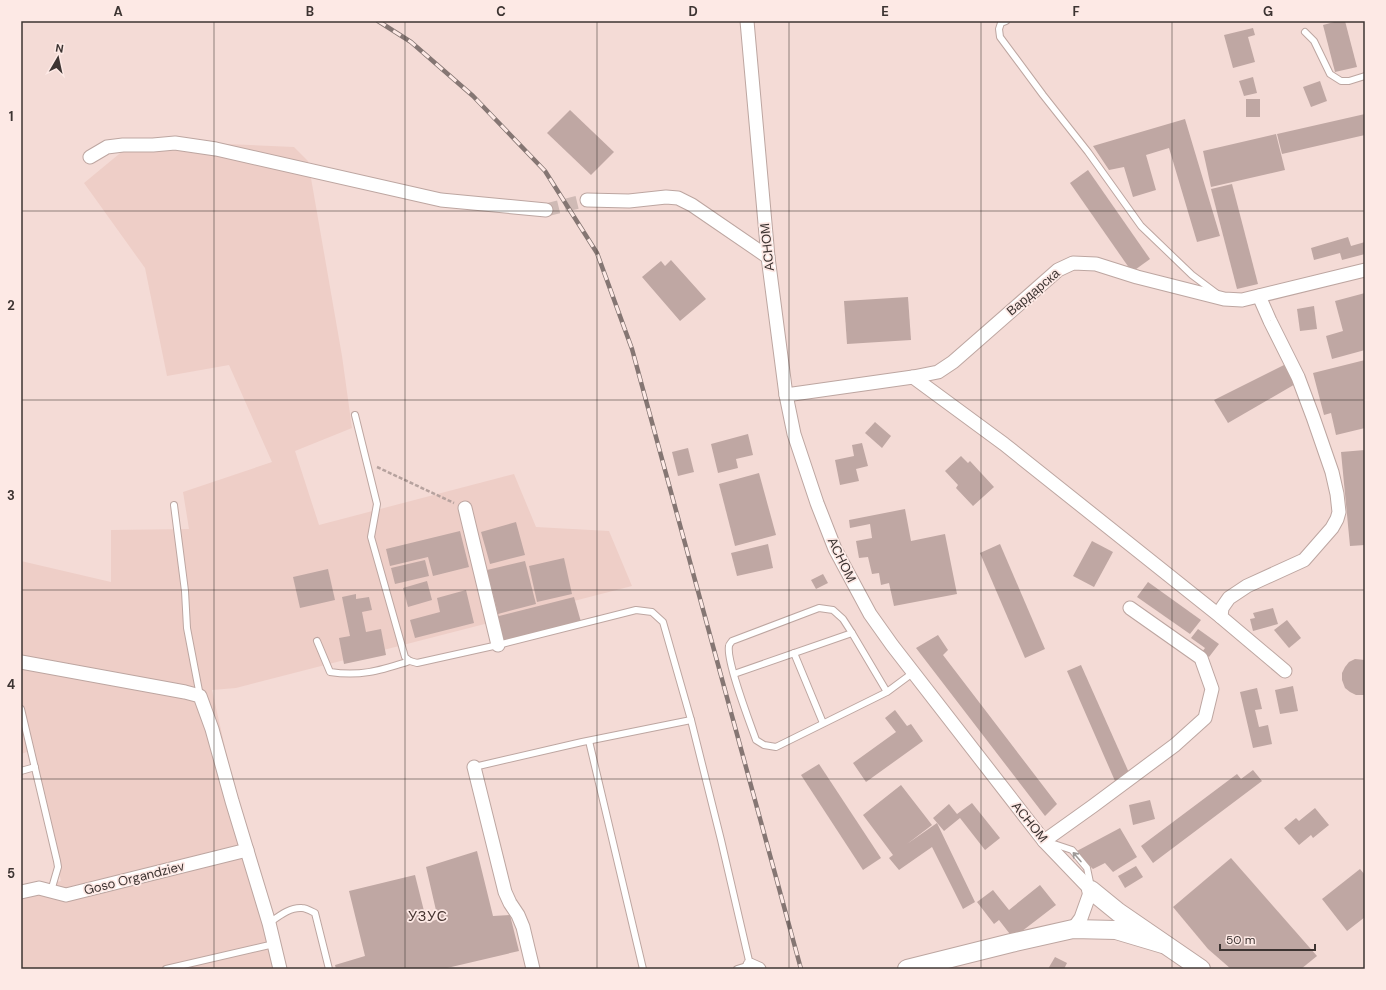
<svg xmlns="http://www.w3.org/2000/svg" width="1386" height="990" font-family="'DM Sans',sans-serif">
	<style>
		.built { fill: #eecec7 }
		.building { fill: #bfa7a3 }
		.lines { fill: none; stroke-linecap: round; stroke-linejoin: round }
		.street-tunnel { stroke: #cfbab5; stroke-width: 13; stroke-dasharray: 13 6; stroke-linecap: butt }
		.lane-casing { stroke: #bda6a1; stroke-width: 8 }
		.street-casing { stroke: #bda6a1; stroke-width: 15 }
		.secondary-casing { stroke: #bda6a1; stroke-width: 20 }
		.path { stroke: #b6a29e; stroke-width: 2.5; stroke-dasharray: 4 2; stroke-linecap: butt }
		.lane { stroke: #fff; stroke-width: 6 }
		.street { stroke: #fff; stroke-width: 13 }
		.secondary { stroke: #fff; stroke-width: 18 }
		.rail-casing { stroke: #857673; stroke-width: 4.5 }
		.rail { stroke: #fde9e5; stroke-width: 3; stroke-dasharray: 9; stroke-linecap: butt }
		.oneway { stroke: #9e9a98 }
		.grid { fill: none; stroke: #3d3432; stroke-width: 1; stroke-opacity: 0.55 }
		.labels { text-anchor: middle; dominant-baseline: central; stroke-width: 3.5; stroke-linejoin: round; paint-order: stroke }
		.street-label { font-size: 13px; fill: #3d3432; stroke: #fde9e5 }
		.neighbourhood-label { font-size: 14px; letter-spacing: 1px; fill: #45332f; stroke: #fde9e5 }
		.neatline { fill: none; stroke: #3d3432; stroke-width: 1.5 }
		.grid-label { font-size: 13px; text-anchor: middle; font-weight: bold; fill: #3d3432 }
	</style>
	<rect width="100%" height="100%" fill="#f4dbd6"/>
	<path class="built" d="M136 140 294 147 308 161 342 356 352 428 295 451 319 525 514 474 536 527 609 531 632 586 236 688 212 690 275 969H21V890L61 881 30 751 21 754V561L111 582V530L189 529 183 492 272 462 229 365 167 376 145 268 84 183Z"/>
	<g class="building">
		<path d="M1338 21H1345L1357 67 1335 72 1323 25Z"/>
		<path d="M1253 28 1255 35 1248 37 1255 62 1233 68 1224 35Z"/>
		<path d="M1253 77 1257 93 1244 96 1239 81Z"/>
		<path d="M1320 81 1327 101 1311 107 1303 87Z"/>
		<rect x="1246" y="99" width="14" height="18"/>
		<path d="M570 110 614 152 591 175 547 133Z"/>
		<path d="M1365 114V135L1282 154 1277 134Z"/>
		<path d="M1185 119 1220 236 1197 242 1169 148 1146 155 1156 190 1133 197 1124 167 1109 170 1093 146Z"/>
		<path d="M1276 134 1285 170 1211 187 1203 151Z"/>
		<path d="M1088 170 1150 259 1132 272 1070 183Z"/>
		<path d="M1232 184 1258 284 1237 289 1211 189Z"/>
		<path d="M1348 237 1351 246 1365 242V254L1342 260 1340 253 1314 260 1311 248Z"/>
		<path d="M671 260 706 299 680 321 642 277 661 261 665 266Z"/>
		<path d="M1365 293V350L1332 359 1326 336 1343 331 1335 301Z"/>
		<path d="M908 297 911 340 847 344 844 301Z"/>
		<path d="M1314 306 1317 329 1300 331 1297 309Z"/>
		<path d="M1365 360V428L1336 435 1331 413 1324 415 1313 373Z"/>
		<path d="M1286 364 1297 383 1228 423 1214 400Z"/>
		<path d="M875 422 891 436 882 448 865 433Z"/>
		<path d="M748 434 753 455 736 459 738 468 718 473 711 444Z"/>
		<path d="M862 443 868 466 856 469 859 481 840 485 835 460 854 456 852 445Z"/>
		<path d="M688 448 694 472 678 476 672 452Z"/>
		<path d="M1365 450V545L1350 546 1341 452Z"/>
		<path d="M961 456 968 463 970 461 994 487 973 506 956 488 958 485 945 471Z"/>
		<path d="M759 473 776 535 735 546 719 484Z"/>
		<path d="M905 509 911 541 945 534 957 594 894 606 889 583 881 585 879 573 872 574 868 557 859 558 856 541 872 538 870 524 850 528 849 520Z"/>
		<path d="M516 522 525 555 490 564 481 532Z"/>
		<path d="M460 531 469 567 433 576 428 557 390 566 386 549Z"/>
		<path d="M1092 541 1113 552 1094 587 1073 576Z"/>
		<path d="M768 544 773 568 737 576 731 553Z"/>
		<path d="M1000 544 1045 649 1025 658 980 553Z"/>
		<path d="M564 558 572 594 537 602 529 566Z"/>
		<path d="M425 560 429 576 395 584 391 568Z"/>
		<path d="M525 561 536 604 498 614 487 570Z"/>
		<path d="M328 569 335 600 300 608 293 577Z"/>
		<path d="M823 574 828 583 816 589 811 580Z"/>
		<path d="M427 581 432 600 408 607 403 588Z"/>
		<path d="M1148 582 1201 620 1190 634 1137 597Z"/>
		<path d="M466 590 474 623 415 638 410 620 440 612 437 598Z"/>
		<path d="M356 594V599L369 597 372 610 362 612 366 632 381 629 386 655 344 664 339 638 350 636 342 597Z"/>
		<path d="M574 597 581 622 501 642 495 617Z"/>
		<path d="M1273 608 1278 624 1253 631 1250 619 1255 618 1253 613Z"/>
		<path d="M1287 620 1301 638 1289 648 1274 630Z"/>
		<path d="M1198 629 1219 644 1209 657 1202 652 1205 648 1191 638Z"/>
		<path d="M938 635 948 650 943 655 1057 804 1045 816 916 648Z"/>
		<path d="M1355 659 1365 660V695H1356L1350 692 1345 688 1342 680V673L1345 667 1349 662Z"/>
		<path d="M1081 665 1130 775 1115 781 1067 671Z"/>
		<path d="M1293 686 1298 711 1280 714 1275 690Z"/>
		<path d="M1257 688 1262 709 1255 710 1259 727 1268 725 1272 744 1253 748 1240 692Z"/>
		<path d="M895 710 907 726 911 724 923 741 866 782 853 763 896 732 885 718Z"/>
		<path d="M819 764 881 858 863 870 801 775Z"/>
		<path d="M1253 770 1262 781 1153 863 1141 846 1237 774 1241 779Z"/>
		<path d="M901 785 932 825 907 844 937 823 975 902 963 909 932 847 899 870 889 858 893 855 863 815Z"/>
		<path d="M1150 800 1155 819 1133 825 1129 805Z"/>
		<path d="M972 803 1000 838 985 850 960 818 944 831 933 818 949 804 957 814Z"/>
		<path d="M1315 808 1329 825 1313 838 1311 835 1299 845 1284 828 1296 818 1299 821Z"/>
		<path d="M1120 828 1137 857 1113 872 1105 863 1093 869 1075 852Z"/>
		<path d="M477 851 493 916 510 915 519 951 447 968V969H336L335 965 365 956 349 891 415 875 427 923 438 919 426 867Z"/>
		<path d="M1231 858 1317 956 1301 969H1231L1208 949 1173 907Z"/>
		<path d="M1136 866 1143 877 1125 888 1118 876Z"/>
		<path d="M1360 869 1365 875V917L1347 931 1322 899Z"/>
		<path d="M1040 885 1056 905 1013 938 999 920 994 924 977 902 993 890 1009 910Z"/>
		<path d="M1055 957 1067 963 1064 969H1048Z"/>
	</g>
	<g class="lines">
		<path class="street-tunnel" d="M546 210 587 200"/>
		<defs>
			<g id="lane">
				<path d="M1006 21 1001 23 999 29 1000 37 1043 95 1088 152 1141 226 1192 275 1216 293"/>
				<path d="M1305 32 1314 41 1330 74 1341 81H1349L1365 76"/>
				<path d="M355 415 377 504 371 537 405 657 410 661 417 663 498 645 636 610 652 612 663 622 691 720 721 840 750 965 737 969"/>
				<path d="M174 505 185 591 187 628 200 696"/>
				<path d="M317 641 330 672C361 677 381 670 410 661"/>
				<path d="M794 653 823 723"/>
				<path d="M734 674 852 633"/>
				<path d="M887 692 852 633 843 619 833 610 819 608 732 641C731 643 729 644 729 646 726 661 750 723 756 740L764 745 776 747 887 692 914 672"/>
				<path d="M21 709 57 861 58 867 51 891"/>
				<path d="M589 741 643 969"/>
				<path d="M474 767 582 742 691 720"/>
				<path d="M21 771 35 767"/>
				<path d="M1051 843 1072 850 1087 868 1091 887"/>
				<path d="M269 923C279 916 290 907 302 908 306 908 311 911 315 913L329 969"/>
				<path d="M166 969 274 944"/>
			</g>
			<g id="street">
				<path d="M747 21 768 257 786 395 794 434 817 503 835 549 870 614 892 645 1044 841 1091 890 1081 918 1073 929"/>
				<path d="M90 157 107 147 123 145H153L175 143 216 149 441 200 546 210"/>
				<path d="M587 200 629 201 666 197 678 198 692 205 768 257"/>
				<path d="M1259 296 1270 321 1298 377 1313 417 1332 472 1337 494 1339 512 1337 519 1332 528 1304 560 1247 586 1229 598 1222 608 1221 617 1285 671"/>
				<path d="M913 377 1004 444 1221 617"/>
				<path d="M786 395 913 377 938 372 953 362 1058 270 1073 263 1096 264 1137 277 1224 299 1242 300 1365 270"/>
				<path d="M465 508 498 645"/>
				<path d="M21 662 185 692 200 696 212 729 232 801 269 923 280 969"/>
				<path d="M474 767 505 892 510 903 518 915 523 927 533 969"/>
				<path d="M1044 841 1093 806 1175 745 1205 718 1212 689 1201 658 1130 608"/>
				<path d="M21 892 39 888 66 895 247 850"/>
				<path d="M750 965 759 969"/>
			</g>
			<g id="secondary">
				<path d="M1091 890 1118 912 1201 969"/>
				<path d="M907 969 1011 943 1073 929 1116 930 1163 944"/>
			</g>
		</defs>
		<use href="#lane" class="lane-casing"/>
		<use href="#street" class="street-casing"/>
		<use href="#secondary" class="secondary-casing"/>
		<path class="path" d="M377 467 454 503"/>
		<use href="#lane" class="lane"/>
		<use href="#street" class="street"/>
		<use href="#secondary" class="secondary"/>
		<defs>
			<path id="rail" d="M378 21 411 42 473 96 545 171 597 253 632 349 801 969"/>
		</defs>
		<use href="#rail" class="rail-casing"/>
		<use href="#rail" class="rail"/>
	</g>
	<defs><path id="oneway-shaft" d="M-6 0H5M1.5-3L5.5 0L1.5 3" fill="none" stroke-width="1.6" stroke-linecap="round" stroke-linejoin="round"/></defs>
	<use class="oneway" href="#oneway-shaft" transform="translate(1077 857) rotate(-131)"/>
	<path class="grid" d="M214 21V969M405 21V969M597 21V969M789 21V969M981 21V969M1172 21V969M21 211H1365M21 400H1365M21 590H1365M21 779H1365"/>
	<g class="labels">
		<g class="street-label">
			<text transform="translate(767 247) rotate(-96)">АСНОМ</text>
			<text transform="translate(1033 292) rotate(-40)">Вардарска</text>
			<text transform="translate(842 560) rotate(64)">АСНОМ</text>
			<text transform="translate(1030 822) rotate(51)">АСНОМ</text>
			<text transform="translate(134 878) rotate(-14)">Goso Organdziev</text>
		</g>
		<g class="neighbourhood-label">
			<text x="428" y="916">УЗУС</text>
		</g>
	</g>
	<rect width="1386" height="990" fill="none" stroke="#fde9e5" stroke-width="44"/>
	<g transform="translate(58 58) rotate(9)" stroke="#fde9e5" stroke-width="3" paint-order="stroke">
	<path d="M0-3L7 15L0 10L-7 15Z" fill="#3d3432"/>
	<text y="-6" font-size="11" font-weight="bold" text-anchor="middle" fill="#3d3432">N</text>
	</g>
	<path d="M1220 944v6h95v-6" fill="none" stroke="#3d3432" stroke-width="2"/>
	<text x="1226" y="944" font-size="12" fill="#3d3432" stroke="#fde9e5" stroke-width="3" paint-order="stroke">50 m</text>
	<rect x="22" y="22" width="1342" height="946" class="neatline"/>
	<g class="grid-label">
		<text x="118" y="16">A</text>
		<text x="310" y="16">B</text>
		<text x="501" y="16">C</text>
		<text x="693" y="16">D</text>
		<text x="885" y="16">E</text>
		<text x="1076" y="16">F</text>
		<text x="1268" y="16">G</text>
		<text x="11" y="121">1</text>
		<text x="11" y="310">2</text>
		<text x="11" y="500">3</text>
		<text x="11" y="689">4</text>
		<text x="11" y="878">5</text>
	</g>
</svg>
